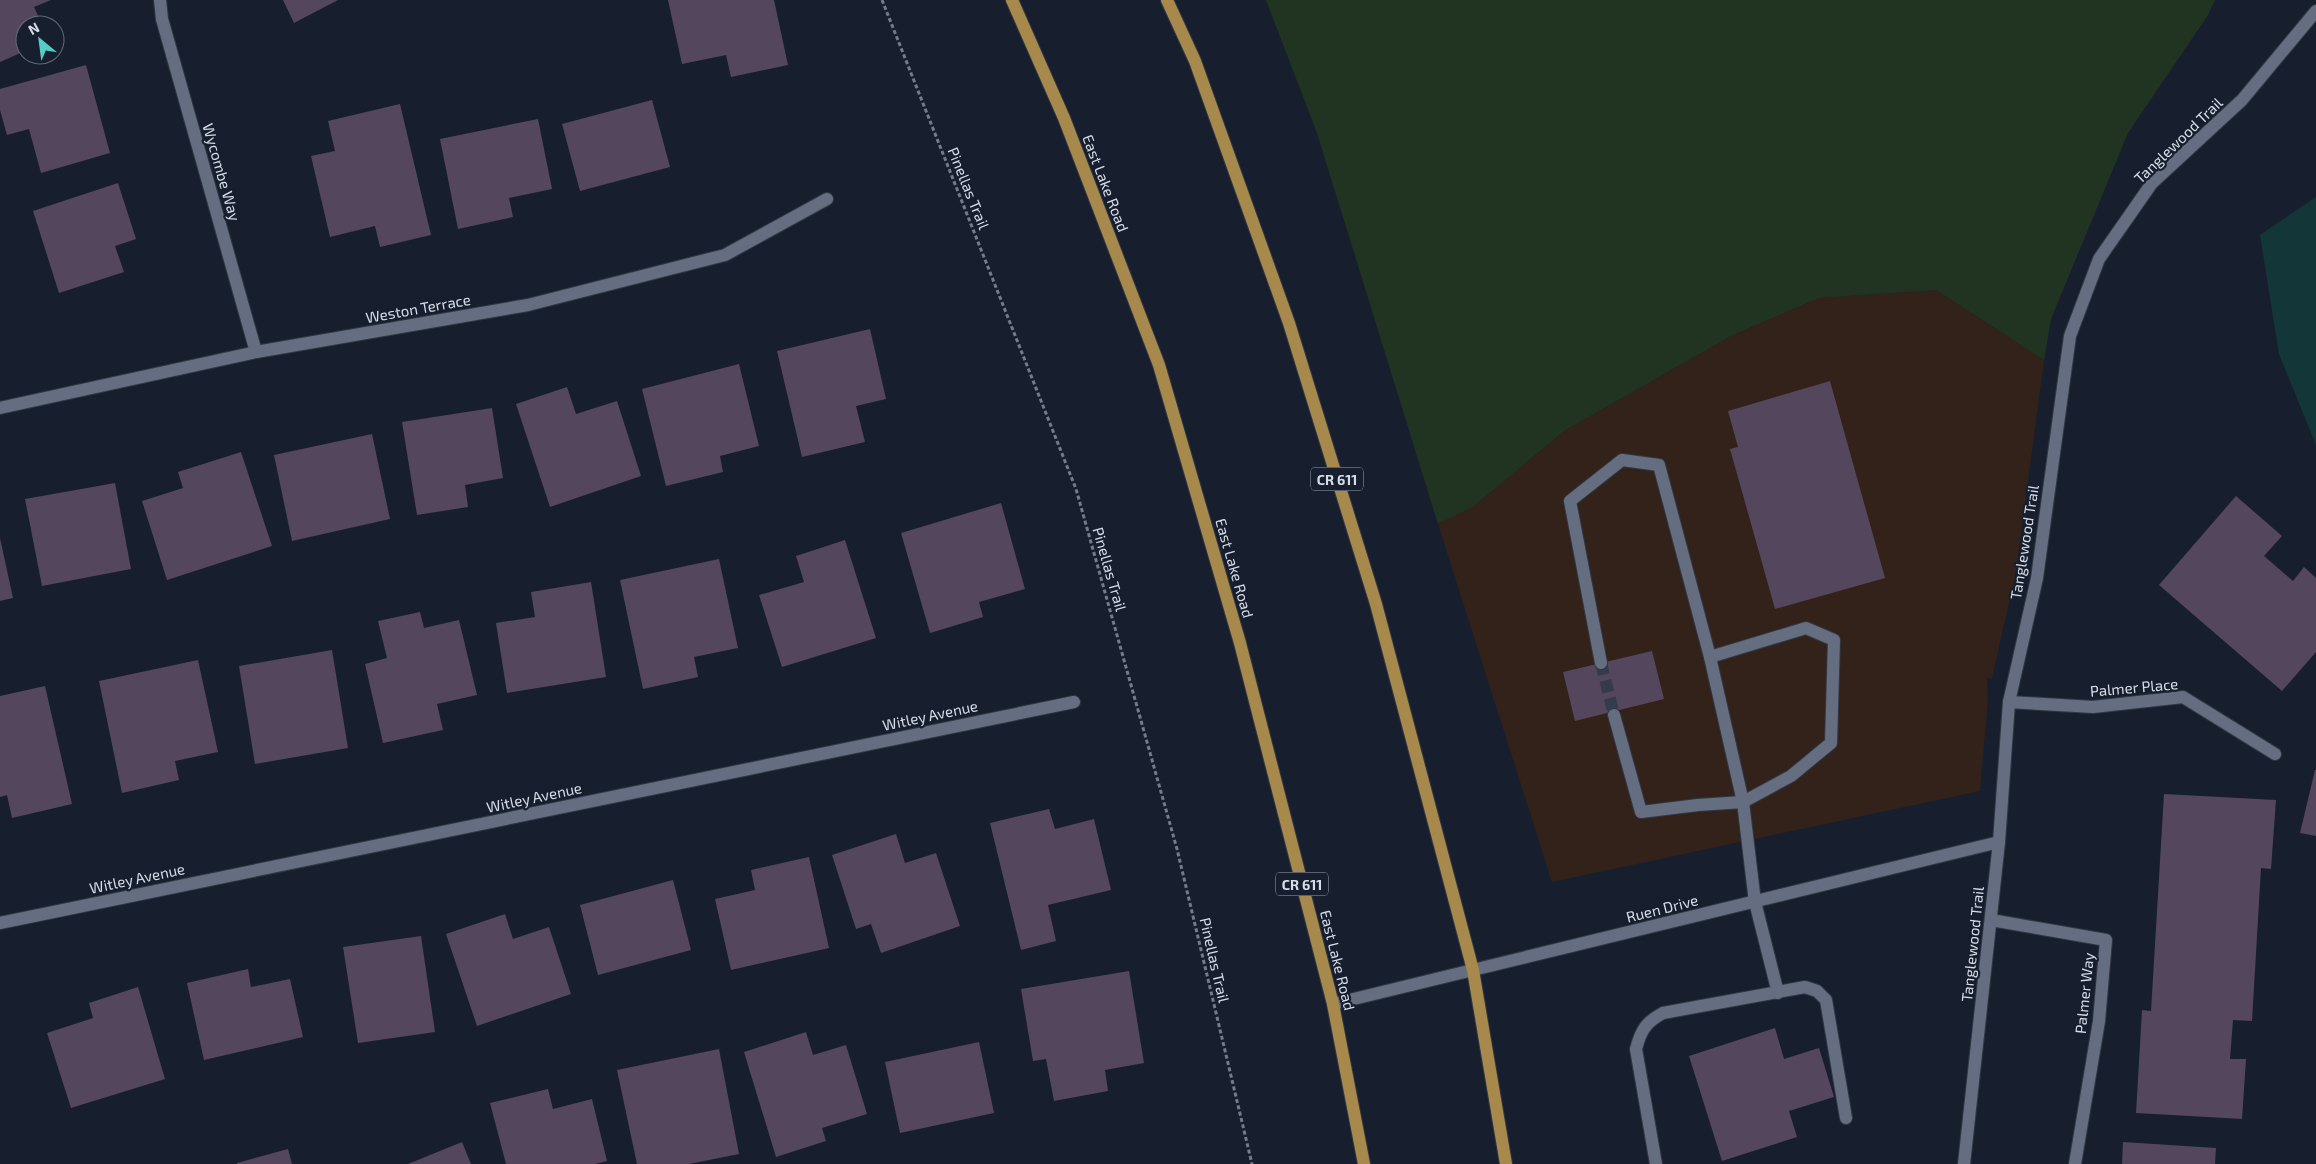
<svg xmlns="http://www.w3.org/2000/svg" width="2316" height="1164" font-family="'Exo 2',sans-serif">
	<style>
		.commercial { fill: #332219 }
		.green { fill: #213422 }
		.water { fill: #133739 }
		.building { fill: #54465c }
		.lines { fill: none; stroke-linecap: round; stroke-linejoin: round }
		.minor-tunnel { stroke: #343c4b; stroke-width: 12; stroke-dasharray: 12 6; stroke-linecap: butt }
		.minor-casing { stroke: #323844; stroke-width: 14 }
		.major-casing { stroke: #323844; stroke-width: 14 }
		.path { stroke: #747b89; stroke-width: 3; stroke-dasharray: 4 2.5; stroke-linecap: butt }
		.minor { stroke: #656e81; stroke-width: 12 }
		.major { stroke: #a7894c; stroke-width: 12 }
		.labels { text-anchor: middle; dominant-baseline: central; stroke-width: 4.5; stroke-linejoin: round; paint-order: stroke }
		.shield { fill: #171f2f; stroke: #9da4b0; stroke-width: 1 }
		.shield-label { font-size: 14px; font-weight: bold; fill: #d7dde8 }
		.street-label { font-size: 15px; fill: #d7dde8; stroke: #171f2f }
	</style>
	<rect width="100%" height="100%" fill="#171f2f"/>
	<path class="commercial" d="M1936 290 2044 360 2016 572 1992 678H1987L1988 699 1980 791 1552 882 1438 524 1473 507 1564 431 1731 336 1819 298Z"/>
	<path class="green" d="M1266 0H2215L2208 15 2128 133 2051 319 2044 360 1936 290 1819 298 1731 336 1564 431 1473 507 1438 524 1317 133Z"/>
	<path class="water" d="M2316 197V445L2279 354 2260 235Z"/>
	<g class="building">
		<path d="M0 0H51L34 7 42 25H25V51L0 62Z"/>
		<path d="M283 0H338L294 23Z"/>
		<path d="M668 0H774L788 65 731 77 726 55 682 64Z"/>
		<path d="M86 65 110 153 41 173 29 129 7 135 0 110V89Z"/>
		<path d="M652 100 670 167 580 191 562 124Z"/>
		<path d="M400 104 431 235 380 247 375 226 330 237 311 156 335 151 328 121Z"/>
		<path d="M538 119 552 189 509 198 513 217 458 229 440 139Z"/>
		<path d="M118 183 136 239 115 246 124 272 59 293 33 211Z"/>
		<path d="M870 329 886 399 856 406 865 442 802 457 777 351Z"/>
		<path d="M739 364 759 446 720 456 723 472 666 486 642 389Z"/>
		<path d="M1830 381 1885 578 1775 609 1730 449 1738 447 1728 411Z"/>
		<path d="M567 387 576 414 617 401 641 476 550 507 516 404Z"/>
		<path d="M492 408 503 478 465 485 468 507 417 515 402 422Z"/>
		<path d="M372 434 390 519 292 541 274 455Z"/>
		<path d="M241 452 272 546 167 580 142 501 183 488 178 472Z"/>
		<path d="M115 483 131 569 42 586 25 499Z"/>
		<path d="M2236 496 2282 536 2264 556 2293 581 2304 567 2316 578V652L2282 691 2159 585Z"/>
		<path d="M1001 503 1025 589 979 602 983 617 930 633 901 533Z"/>
		<path d="M0 538 13 598 0 601Z"/>
		<path d="M845 540 876 638 782 667 759 595 804 582 796 556Z"/>
		<path d="M719 559 738 648 694 657 698 677 643 689 620 580Z"/>
		<path d="M591 582 606 677 507 693 496 623 535 617 531 592Z"/>
		<path d="M420 612 424 628 459 620 477 695 437 704 443 730 383 743 365 664 387 658 378 621Z"/>
		<path d="M332 650 348 748 255 764 239 666Z"/>
		<path d="M1652 651 1664 699 1575 721 1563 672Z"/>
		<path d="M198 660 218 752 175 761 179 780 122 793 99 681Z"/>
		<path d="M45 686 72 804 12 818 7 795 0 797V696Z"/>
		<path d="M2315 770H2316V836L2300 833Z"/>
		<path d="M2164 794 2276 800 2271 869 2261 868 2252 1021 2233 1020 2230 1059H2246L2242 1119 2136 1113 2142 1010 2151 1011Z"/>
		<path d="M1049 809 1055 829 1094 819 1111 890 1048 905 1056 941 1021 950 990 823Z"/>
		<path d="M896 834 905 863 936 853 960 926 881 953 871 924 856 929 832 855Z"/>
		<path d="M809 857 829 948 731 970 715 899 755 890 751 870Z"/>
		<path d="M673 880 691 950 598 975 580 905Z"/>
		<path d="M505 914 513 939 549 927 571 994 477 1026 446 934Z"/>
		<path d="M421 936 435 1032 358 1043 343 947Z"/>
		<path d="M248 969 251 987 290 979 303 1037 204 1060 187 983Z"/>
		<path d="M1129 971 1144 1063 1105 1070 1108 1091 1054 1101 1046 1059 1033 1061 1021 989Z"/>
		<path d="M138 987 165 1079 71 1108 47 1033 93 1018 89 1003Z"/>
		<path d="M1775 1028 1784 1059 1819 1048 1834 1097 1789 1111 1797 1137 1722 1161 1689 1056Z"/>
		<path d="M806 1032 813 1055 846 1045 867 1114 822 1128 826 1141 776 1157 744 1052Z"/>
		<path d="M979 1042 994 1113 900 1133 885 1062Z"/>
		<path d="M719 1049 739 1154 689 1164H637L617 1070Z"/>
		<path d="M548 1089 553 1109 592 1099 607 1161 595 1164H506L490 1103Z"/>
		<path d="M462 1142 471 1164H408Z"/>
		<path d="M2123 1142 2216 1148 2215 1164H2122Z"/>
		<path d="M288 1149 292 1164H237V1163Z"/>
	</g>
	<g class="lines">
		<path class="minor-tunnel" d="M1601 663 1614 715"/>
		<defs>
			<g id="minor">
				<path d="M160 0 162 19 256 352"/>
				<path d="M0 408 256 352 528 305 725 255 827 199"/>
				<path d="M1601 663 1570 501 1622 460 1659 465 1710 657 1743 802 1755 902 1778 993"/>
				<path d="M2009 702 2093 707 2183 697 2275 754"/>
				<path d="M1614 715 1641 812 1698 805 1743 802 1791 776 1831 743 1834 640 1806 628 1710 657"/>
				<path d="M1991 920 2106 940 2099 1021 2075 1164"/>
				<path d="M0 923 1074 702"/>
				<path d="M1333 1004 1999 842"/>
				<path d="M1656 1164 1636 1049C1641 1030 1646 1022 1663 1013L1805 987 1817 991 1826 1000 1846 1118"/>
				<path d="M1964 1164 1999 842 2009 702 2037 578 2070 336 2099 259 2152 183 2242 100 2316 11"/>
			</g>
			<g id="major">
				<path d="M1012 0 1064 118 1159 365 1240 643 1333 1004 1364 1164"/>
				<path d="M1167 0 1195 61 1289 323 1376 604 1473 970 1506 1164"/>
			</g>
		</defs>
		<use href="#minor" class="minor-casing"/>
		<use href="#major" class="major-casing"/>
		<path class="path" d="M882 0 1076 489 1177 849 1252 1164"/>
		<use href="#minor" class="minor"/>
		<use href="#major" class="major"/>
	</g>
	<g class="labels">
		<g class="shield">
			<rect x="1311" y="467.5" width="52" height="23" rx="4"/>
			<rect x="1276" y="872.5" width="52" height="23" rx="4"/>
		</g>
		<g class="shield-label">
			<text x="1337" y="479">CR 611</text>
			<text x="1302" y="884">CR 611</text>
		</g>
		<g class="street-label">
			<text transform="translate(2178 140) rotate(-44)">Tanglewood Trail</text>
			<text transform="translate(222 172) rotate(74)">Wycombe Way</text>
			<text transform="translate(1106 183) rotate(69)">East Lake Road</text>
			<text transform="translate(969 188) rotate(68)">Pinellas Trail</text>
			<text transform="translate(418 308) rotate(-10)">Weston Terrace</text>
			<text transform="translate(2024 542) rotate(-81)">Tanglewood Trail</text>
			<text transform="translate(1235 568) rotate(74)">East Lake Road</text>
			<text transform="translate(1110 569) rotate(74)">Pinellas Trail</text>
			<text transform="translate(2134 687) rotate(-5)">Palmer Place</text>
			<text transform="translate(930 715) rotate(-12)">Witley Avenue</text>
			<text transform="translate(534 797) rotate(-12)">Witley Avenue</text>
			<text transform="translate(137 878) rotate(-12)">Witley Avenue</text>
			<text transform="translate(1662 908) rotate(-14)">Ruen Drive</text>
			<text transform="translate(1972 944) rotate(-84)">Tanglewood Trail</text>
			<text transform="translate(1215 960) rotate(77)">Pinellas Trail</text>
			<text transform="translate(1338 960) rotate(76)">East Lake Road</text>
			<text transform="translate(2084 993) rotate(-84)">Palmer Way</text>
		</g>
	</g>
	<g transform="translate(40 40) rotate(331)"><circle r="24" fill="#171f2f" stroke="#646b79"/>
	<path d="M0-4L9 19L0 12L-9 19Z" fill="#54cdc7"/>
	<text y="-8" font-size="14" font-weight="bold" text-anchor="middle" fill="#d7dde8">N</text>
	</g>
</svg>
